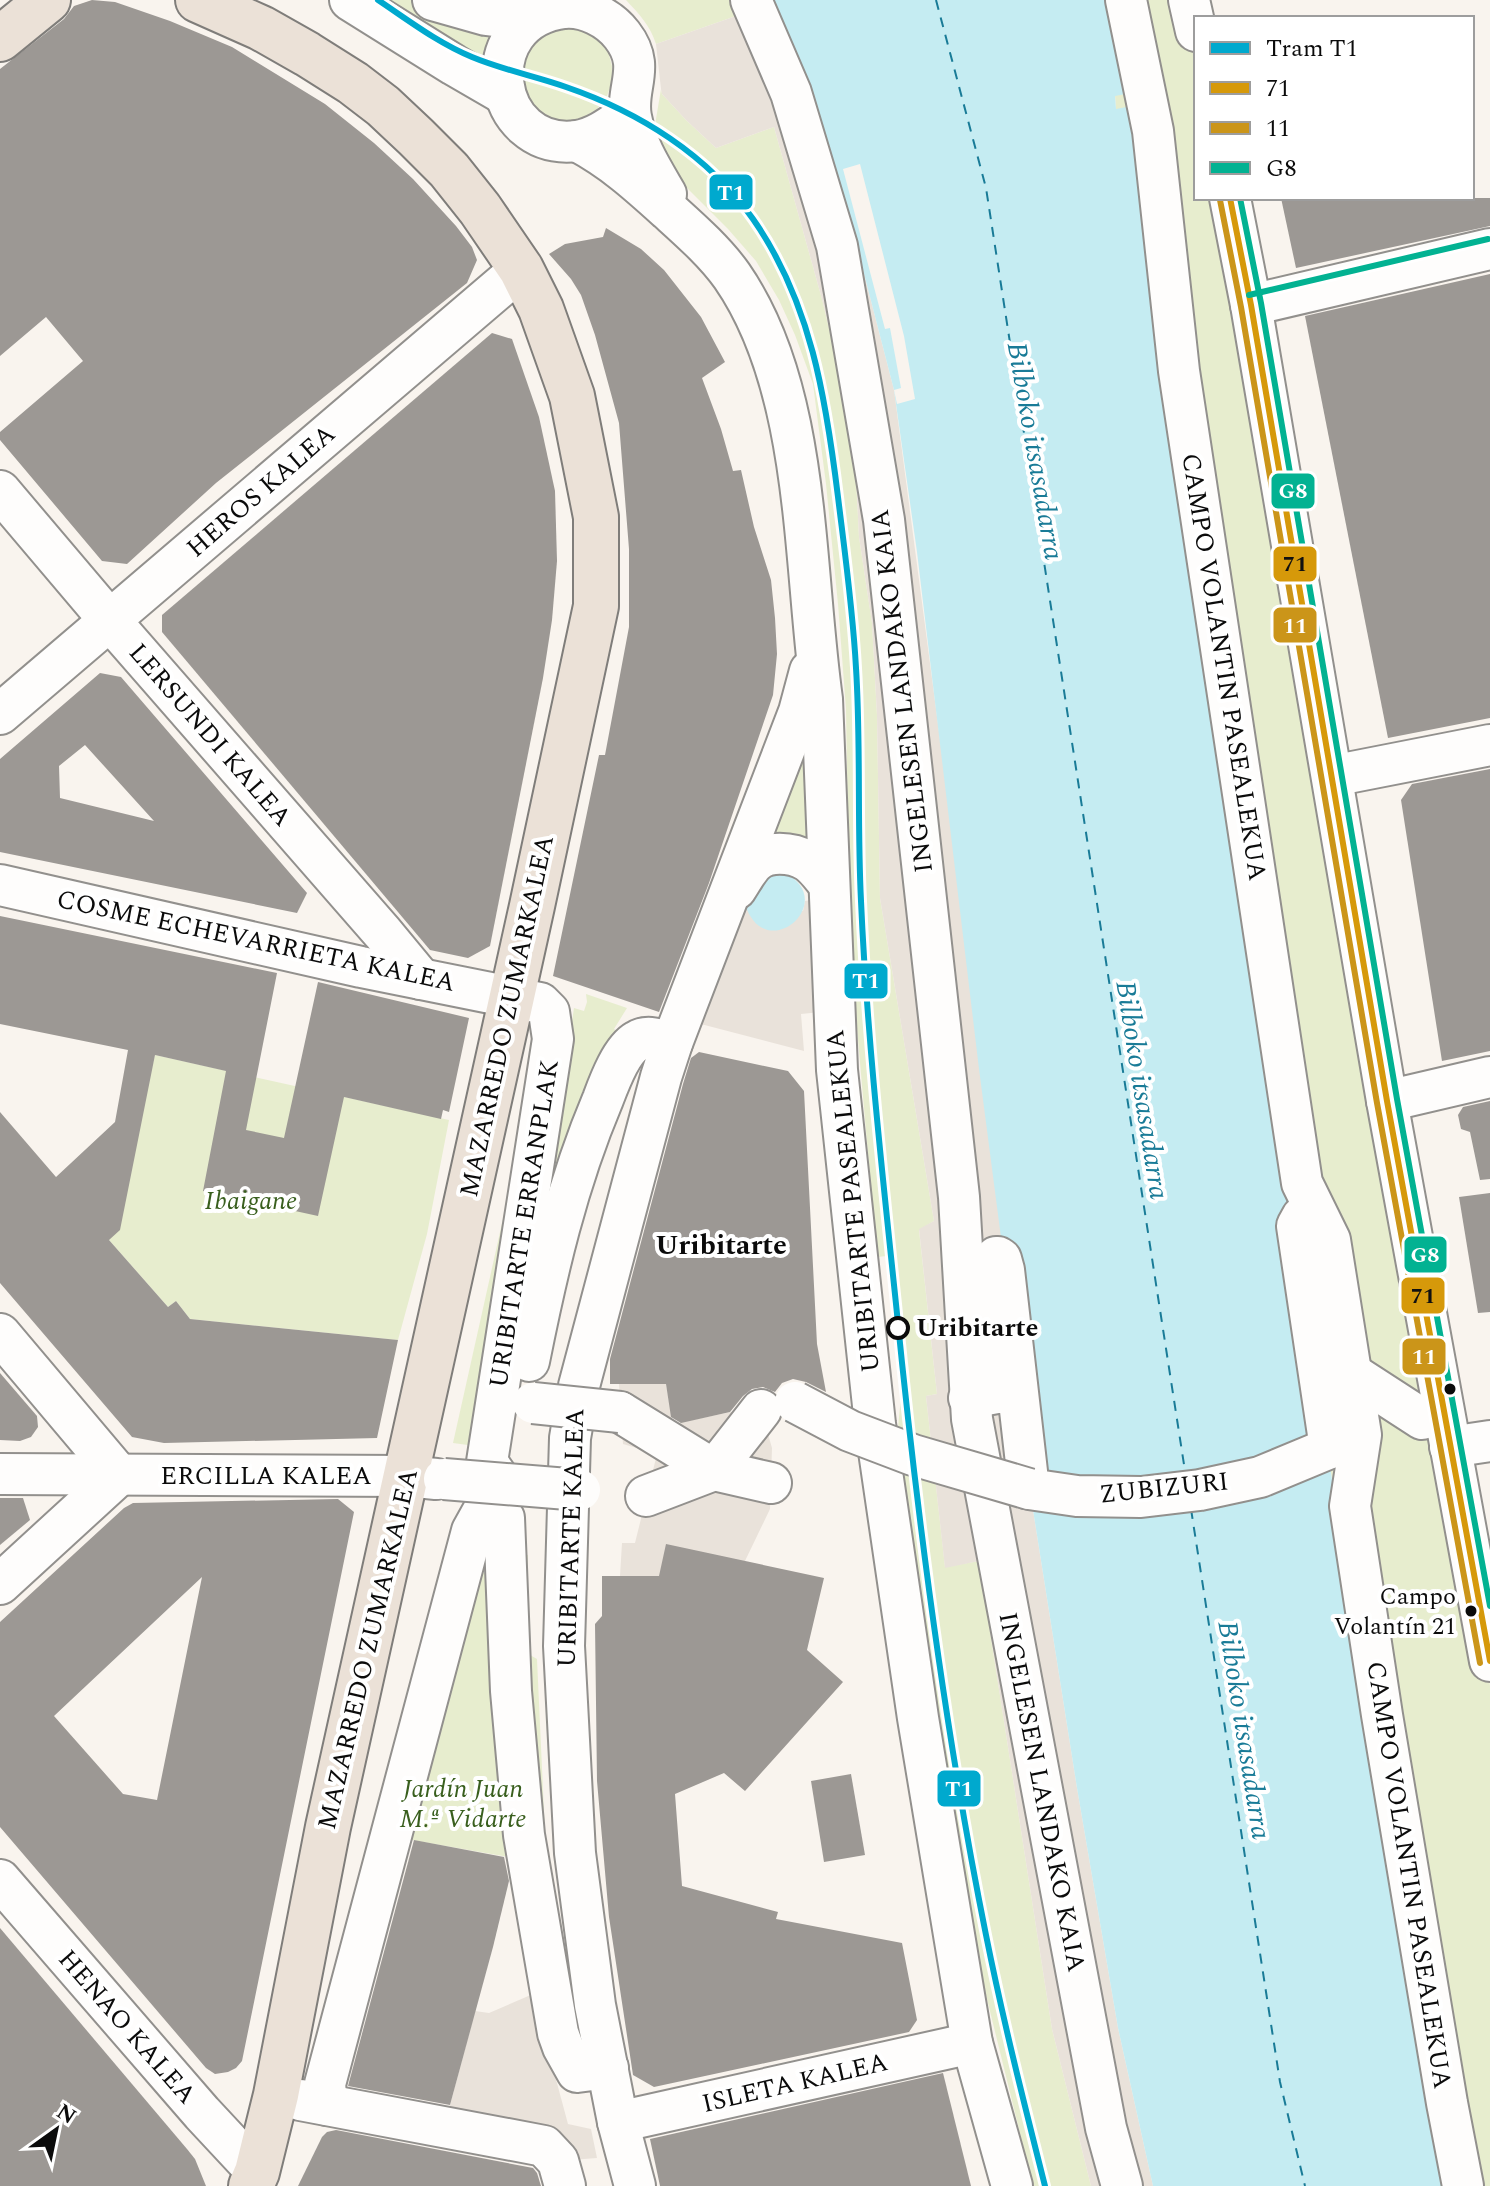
<svg xmlns="http://www.w3.org/2000/svg" width="1490" height="2186" font-family="Spectral,serif">
	<style>
		.green { fill: #e7edce }
		.plaza { fill: #e9e2da }
		.water { fill: #c5ecf2 }
		.pier { fill: #f9f4ee }
		.lines { fill: none; stroke-linecap: round; stroke-linejoin: round }
		.ferry { stroke: #197b97; stroke-width: 2; stroke-dasharray: 10 8; stroke-linecap: butt }
		.building { fill: #9c9894; fill-rule: evenodd }
		.minor-casing { stroke: #92908d; stroke-width: 44 }
		.major-casing { stroke: #7f7d7a; stroke-width: 48 }
		.minor { stroke: #fefdfc; stroke-width: 40 }
		.major { stroke: #ebe1d7; stroke-width: 44 }
		.minor-bridge-casing { stroke: #92908d; stroke-width: 44; stroke-linecap: butt }
		.minor-bridge { stroke: #fefdfc; stroke-width: 40 }
		.bus-1-casing { stroke: #fff; stroke-width: 12 }
		.bus-2-casing { stroke: #fff; stroke-width: 12 }
		.bus-3-casing { stroke: #fff; stroke-width: 12 }
		.bus-1 { stroke: #d6990a; stroke-width: 6 }
		.bus-2 { stroke: #cb9519; stroke-width: 6 }
		.bus-3 { stroke: #02b292; stroke-width: 6 }
		.tram-1-casing { stroke: #fff; stroke-width: 12 }
		.tram-1 { stroke: #00a9ce; stroke-width: 6 }
		.stop-dot { fill: #fff; stroke: #0b0b0b; stroke-width: 4 }
		.bus-dot { fill: #0b0b0b; stroke: #fff; stroke-width: 3 }
		.labels { text-anchor: middle; dominant-baseline: central; stroke-width: 8; stroke-linejoin: round; paint-order: stroke }
		.bus-label { font-size: 24px; fill: #0b0b0b; stroke: #fff; text-anchor: end }
		.street-label { font-size: 26px; fill: #0b0b0b; stroke: #fff }
		.park-label { font-size: 26px; font-style: italic; fill: #395f1e; stroke: #fff }
		.stop-label { font-size: 26px; font-weight: bold; fill: #0b0b0b; stroke: #fff; text-anchor: start }
		.water-label { font-size: 28px; font-style: italic; fill: #197b97; stroke: #fff }
		.neighbourhood-label { font-size: 28px; font-weight: bold; fill: #0b0b0b; stroke: #fff }
		.line-badge { stroke: #fff; stroke-width: 3 }
		.badge-label { font-size: 22px; text-anchor: middle; font-weight: bold; fill: #fff }
		.pale-badge-label { font-size: 22px; text-anchor: middle; font-weight: bold; fill: #111 }
	</style>
	<rect width="100%" height="100%" fill="#f9f4ee"/>
	<g class="green">
		<path d="M350 0H433L505 17 482 81Z"/>
		<path d="M626 0H729L736 16 656 44C650 25 639 14 626 0Z"/>
		<path d="M1110 0H1196V198H1229L1475 1582 1490 1686V2186H1452L1339 1528 1132 107 1116 110 1115 95 1130 93Z"/>
		<path d="M570 25 585 29 598 38 608 51 612 66V82L607 96 597 109 584 117 569 121 553 119 539 113 520 89 519 58 539 33Z"/>
		<path d="M661 89 662 94 686 120 716 148 774 127 822 299 843 386 856 477 859 537 872 623 877 715 880 898 934 1221 919 1230 937 1394 926 1396 945 1567 979 1561 1052 2029 1091 2186H1033L971 1934 894 1468 901 1397 887 1256 877 1257 850 948 846 709 838 604 826 484 813 384 795 335 779 300 756 261 728 229 679 180 659 141 655 125Z"/>
		<path d="M813 693 816 857 769 838Z"/>
		<path d="M586 994 627 1008 614 1029 621 1035 527 1276 554 1143 574 1008 584 1011 587 1002Z"/>
		<path d="M155 1055 449 1120 427 1234 398 1340 190 1319 176 1301 168 1307 109 1240Z"/>
		<path d="M523 1129 475 1446 453 1443Z"/>
		<path d="M520 1555H528L524 1644 530 1655 537 1659 545 1834 557 1953 532 1815 519 1647Z"/>
		<path d="M482 1572 489 1574 514 1858 406 1839Z"/>
	</g>
	<g class="plaza">
		<path d="M729 0H774L811 91 846 204 894 390 941 747 1032 1475 1033 1510 1077 1788 1118 2028 1153 2186H1091L1052 2029 979 1561 945 1568 926 1396 937 1394 919 1229 934 1221 880 898 877 715 872 623 859 537 856 477 843 386 822 299 774 127 716 148 686 120 662 94 661 89 656 44 736 16Z"/>
		<path d="M742 892 803 911 805 901 817 899 821 1012 801 1014 804 1051 693 1022Z"/>
		<path d="M619 1384H666L673 1424 760 1406 772 1448 770 1509 745 1561 659 1576H620L622 1543H635L657 1454 623 1444Z"/>
		<path d="M533 1994 568 2124 591 2129 597 2158 558 2161 444 2128 475 2011 489 2013Z"/>
	</g>
	<g class="water">
		<path d="M774 0H1110L1131 93 1115 96 1116 109 1132 106 1339 1528 1452 2186H1153L1118 2028 1077 1788 1033 1510 1032 1475 979 1069 917 552 894 390 846 204 811 92Z"/>
		<path d="M783 872C842 900 765 968 745 904L755 878Z"/>
	</g>
	<path class="pier" d="M860 164 904 336 915 399 897 404 894 390 901 388 890 328 885 329 843 169Z"/>
	<g class="lines">
		<g class="ferry">
			<path d="M936 0 986 188 1185 1471"/>
			<path d="M1191 1509 1280 2082 1305 2186"/>
		</g>
	</g>
	<g class="building">
		<path d="M92 0 115 2 170 21 232 47 325 104 374 143 413 179 456 226 472 247 477 260 467 283 216 483 127 564 102 561 0 440V432L83 361 46 317 0 356V69L64 19 74 6Z"/>
		<path d="M1281 198H1490V226L1296 268Z"/>
		<path d="M606 228 641 249 664 270 701 317 725 362 702 378 721 429 733 471 741 470 754 527 771 580 775 618 777 654 773 695 709 883 659 1012 553 976 599 755H605L629 627V549L619 423 595 335 581 295 571 279 549 254 565 244 603 237Z"/>
		<path d="M1490 274V718L1388 738 1305 316Z"/>
		<path d="M492 333 512 339 539 417 555 491 557 561 552 620 543 678 490 946 468 958 430 950 162 632V615Z"/>
		<path d="M100 673 121 677 307 893 297 913 0 852V759ZM85 745 154 821 60 798 59 766Z"/>
		<path d="M1490 769V1051L1442 1061 1401 800 1412 784Z"/>
		<path d="M0 916 277 973 246 1130 284 1138 318 982 469 1018 449 1112 443 1110 441 1119 344 1097 318 1216 203 1191 226 1071 155 1055 120 1230 109 1240 168 1307 176 1301 190 1319 398 1340 377 1438 164 1443 132 1437 0 1283V1112L56 1177 115 1122 128 1050 0 1024Z"/>
		<path d="M699 1052 788 1071 804 1091 817 1344 826 1392 806 1382 793 1379 782 1383 775 1392 763 1387 752 1389 743 1396 730 1412 681 1423 671 1417 666 1384H610V1359L683 1084 691 1058Z"/>
		<path d="M1490 1101V1179L1480 1180 1470 1132 1461 1129 1458 1115 1463 1107Z"/>
		<path d="M1490 1193V1312L1478 1313 1459 1197Z"/>
		<path d="M0 1373 37 1416 38 1427 31 1437 20 1441 0 1440Z"/>
		<path d="M0 1498H23L30 1520 0 1545Z"/>
		<path d="M338 1499 354 1512 242 2061 236 2068 228 2072 215 2074 206 2068 0 1827V1622L124 1508 133 1503ZM202 1577 157 1800 123 1794 54 1716Z"/>
		<path d="M666 1544 824 1578 807 1650 843 1682 745 1791 724 1773 675 1794 682 1886 778 1912 776 1919 902 1943 917 2020 909 2032 654 2087 633 2075 609 1917 597 1781 595 1624 602 1616V1576H659Z"/>
		<path d="M851 1774 865 1855 824 1862 811 1781Z"/>
		<path d="M414 1840 504 1857 509 1881 493 1947 450 2105 348 2086Z"/>
		<path d="M0 1928 187 2149 195 2159 206 2186H0Z"/>
		<path d="M943 2073 971 2186H660L650 2139Z"/>
		<path d="M336 2130 533 2168 537 2173 541 2186H298L322 2137 327 2132Z"/>
	</g>
	<g class="lines">
		<defs>
			<g id="minor">
				<path d="M350 0 454 65 504 94"/>
				<path d="M433 0 486 15 529 20"/>
				<path d="M751 0 791 93 837 246 884 520 959 1197 972 1419 1106 2128 1122 2186"/>
				<path d="M1126 0 1153 131 1179 371 1302 1183 1330 1240 1344 1328 1361 1435 1350 1506 1382 1715 1447 2103 1463 2186"/>
				<path d="M1189 0 1196 31"/>
				<path d="M630 113C614 124 597 138 577 141 491 152 471 20 564 8 585 6 609 18 622 35 647 67 625 87 631 117 636 145 652 170 666 194"/>
				<path d="M577 141C614 161 638 183 669 211 690 230 715 252 732 276 811 390 803 565 822 699L837 1070 875 1424 918 1718 972 2043 1012 2186"/>
				<path d="M1230 198 1251 305 1387 1101 1490 1661"/>
				<path d="M1251 305 1490 249"/>
				<path d="M0 491 100 609 383 933 421 979"/>
				<path d="M0 714 521 269"/>
				<path d="M1332 776 1490 745"/>
				<path d="M0 885 361 967 540 1003 549 1012 553 1039 487 1462 496 1475 494 1504 504 1518 511 1691 524 1835 558 2033 563 2047 577 2072 608 2068"/>
				<path d="M736 889C742 880 747 870 754 863 767 850 792 852 807 861 815 866 822 876 829 884"/>
				<path d="M1387 1101 1490 1077"/>
				<path d="M1311 1245 1308 1229 1302 1217 1297 1226 1330 1448"/>
				<path d="M0 1334 119 1475"/>
				<path d="M529 1361C547 1271 567 1184 603 1099 609 1083 621 1050 637 1041 648 1034 660 1040 672 1043"/>
				<path d="M1351 1373 1422 1419"/>
				<path d="M969 1398 1008 1391 993 1266 996 1257H998L1001 1259 1004 1270 1029 1489 1077 1496 1141 1497 1200 1490 1260 1477 1330 1448 1340 1442"/>
				<path d="M620 1412 714 1470 771 1483"/>
				<path d="M1450 1447 1490 1441"/>
				<path d="M0 1474 407 1476 436 1479"/>
				<path d="M646 1496 714 1470 761 1410"/>
				<path d="M0 1584 119 1475"/>
				<path d="M0 1880 202 2113 257 2172"/>
				<path d="M300 2100 544 2146 558 2161 565 2186"/>
				<path d="M327 2105 325 2084 472 1531 482 1513 494 1504"/>
				<path d="M618 2122 972 2043"/>
				<path d="M635 2186 618 2122 595 2005 575 1853 564 1646 570 1438 579 1386 661 1077 672 1043 799 712 810 671"/>
			</g>
			<g id="major">
				<path d="M198 0 261 28 307 54 353 83 383 106 416 137 449 170 480 209 521 269 541 309 572 396 596 517V606L532 906 328 1827 276 2095 257 2172 251 2186"/>
				<path d="M0 39 48 0"/>
			</g>
		</defs>
		<use href="#minor" class="minor-casing"/>
		<use href="#major" class="major-casing"/>
		<use href="#minor" class="minor"/>
		<use href="#major" class="major"/>
		<defs>
			<g id="minor-bridge">
				<path d="M795 1402 850 1431 913 1455 1029 1489"/>
				<path d="M533 1403 620 1412"/>
				<path d="M444 1479 580 1490"/>
			</g>
		</defs>
		<use href="#minor-bridge" class="minor-bridge-casing"/>
		<use href="#minor-bridge" class="minor-bridge"/>
		<defs>
			<path id="bus-1" d="M1230 198 1251 305 1387 1101 1490 1661"/>
			<path id="bus-2" d="M1220 200 1241 307 1377 1103 1480 1663"/>
			<g id="bus-3">
				<path d="M1240 198 1261 303 1397 1099 1490 1606"/>
				<path d="M1249 295 1488 239"/>
			</g>
		</defs>
		<use href="#bus-1" class="bus-1-casing"/>
		<use href="#bus-2" class="bus-2-casing"/>
		<use href="#bus-3" class="bus-3-casing"/>
		<use href="#bus-1" class="bus-1"/>
		<use href="#bus-2" class="bus-2"/>
		<use href="#bus-3" class="bus-3"/>
		<defs>
			<path id="tram-1" d="M378 0C408 20 438 43 472 57 503 70 535 76 566 87 639 112 708 155 753 219 811 302 826 399 838 497 845 554 853 611 856 668 861 746 857 823 861 901 867 1036 882 1170 896 1304 917 1516 944 1727 986 1935 1003 2020 1024 2103 1045 2186"/>
		</defs>
		<use href="#tram-1" class="tram-1-casing"/>
		<use href="#tram-1" class="tram-1"/>
	</g>
	<circle class="stop-dot" cx="898" cy="1328" r="10"/>
	<g class="bus-dot">
		<circle cx="1450" cy="1389" r="7"/>
		<circle cx="1471" cy="1611" r="7"/>
	</g>
	<g class="labels">
		<g class="bus-label">
			<text x="1456" y="1597">Campo<tspan x="1456" dy="30">Volantín 21</tspan></text>
		</g>
		<g class="street-label">
			<text transform="translate(261 491) rotate(-41)">HEROS KALEA</text>
			<text transform="translate(1224 667) rotate(81)">CAMPO VOLANTIN PASEALEKUA</text>
			<text transform="translate(902 691) rotate(-97)">INGELESEN LANDAKO KAIA</text>
			<text transform="translate(210 735) rotate(49)">LERSUNDI KALEA</text>
			<text transform="translate(256 941) rotate(12)">COSME ECHEVARRIETA KALEA</text>
			<text transform="translate(507 1016) rotate(-78)">MAZARREDO ZUMARKALEA</text>
			<text transform="translate(853 1201) rotate(-96)">URIBITARTE PASEALEKUA</text>
			<text transform="translate(524 1224) rotate(-81)">URIBITARTE ERRANPLAK</text>
			<text x="266" y="1476">ERCILLA KALEA</text>
			<text transform="translate(1164 1488) rotate(-6)">ZUBIZURI</text>
			<text transform="translate(571 1538) rotate(-88)">URIBITARTE KALEA</text>
			<text transform="translate(368 1649) rotate(-77)">MAZARREDO ZUMARKALEA</text>
			<text transform="translate(1042 1792) rotate(79)">INGELESEN LANDAKO KAIA</text>
			<text transform="translate(1409 1875) rotate(81)">CAMPO VOLANTIN PASEALEKUA</text>
			<text transform="translate(127 2027) rotate(49)">HENAO KALEA</text>
			<text transform="translate(795 2083) rotate(-13)">ISLETA KALEA</text>
		</g>
		<g class="park-label">
			<text x="251" y="1201">Ibaigane</text>
			<text x="463" y="1789">Jardín Juan<tspan x="463" dy="30">M.ª Vidarte</tspan></text>
		</g>
		<g class="stop-label">
			<text x="916" y="1328">Uribitarte</text>
		</g>
		<g class="water-label">
			<text transform="translate(1035 451) rotate(80)">Bilboko itsasadarra</text>
			<text transform="translate(1142 1090) rotate(81)">Bilboko itsasadarra</text>
			<text transform="translate(1244 1730) rotate(81)">Bilboko itsasadarra</text>
		</g>
		<g class="neighbourhood-label">
			<text x="721" y="1245">Uribitarte</text>
		</g>
	</g>
	<g class="line-badge">
		<rect x="708" y="173" width="46" height="38" rx="8" fill="#00a9ce"/>
		<rect x="1270" y="472" width="46" height="38" rx="8" fill="#02b292"/>
		<rect x="1272" y="545" width="46" height="38" rx="8" fill="#d6990a"/>
		<rect x="1272" y="606" width="46" height="38" rx="8" fill="#cb9519"/>
		<rect x="843" y="962" width="46" height="38" rx="8" fill="#00a9ce"/>
		<rect x="1403" y="1235" width="45" height="39" rx="8" fill="#02b292"/>
		<rect x="1400" y="1276" width="46" height="39" rx="8" fill="#d6990a"/>
		<rect x="1401" y="1337" width="46" height="39" rx="8" fill="#cb9519"/>
		<rect x="936" y="1769" width="46" height="39" rx="8" fill="#00a9ce"/>
	</g>
	<g class="badge-label">
		<text x="731" y="200">T1</text>
		<text x="1293" y="498">G8</text>
		<text x="1295" y="633">11</text>
		<text x="866" y="988">T1</text>
		<text x="1425" y="1262">G8</text>
		<text x="1424" y="1364">11</text>
		<text x="959" y="1796">T1</text>
	</g>
	<g class="pale-badge-label">
		<text x="1295" y="571">71</text>
		<text x="1423" y="1303">71</text>
	</g>
	<rect x="1194" y="16" width="280" height="184" fill="#ffffff" stroke="#9d9d9d" stroke-width="2"/>
	<rect x="1210" y="42" width="40" height="12" fill="#00a9ce" stroke="#9d9d9d" stroke-width="2"/>
	<text x="1266" y="56" font-size="24" fill="#0b0b0b">Tram T1</text>
	<rect x="1210" y="82" width="40" height="12" fill="#d6990a" stroke="#9d9d9d" stroke-width="2"/>
	<text x="1266" y="96" font-size="24" fill="#0b0b0b">71</text>
	<rect x="1210" y="122" width="40" height="12" fill="#cb9519" stroke="#9d9d9d" stroke-width="2"/>
	<text x="1266" y="136" font-size="24" fill="#0b0b0b">11</text>
	<rect x="1210" y="162" width="40" height="12" fill="#02b292" stroke="#9d9d9d" stroke-width="2"/>
	<text x="1266" y="176" font-size="24" fill="#0b0b0b">G8</text>
	<g transform="translate(56 2130) rotate(33)" stroke="#ffffff" stroke-width="6" paint-order="stroke">
	<path d="M0-6L14 30L0 20L-14 30Z" fill="#0b0b0b"/>
	<text y="-12" font-size="22" font-weight="bold" text-anchor="middle" fill="#0b0b0b">N</text>
	</g>
</svg>
